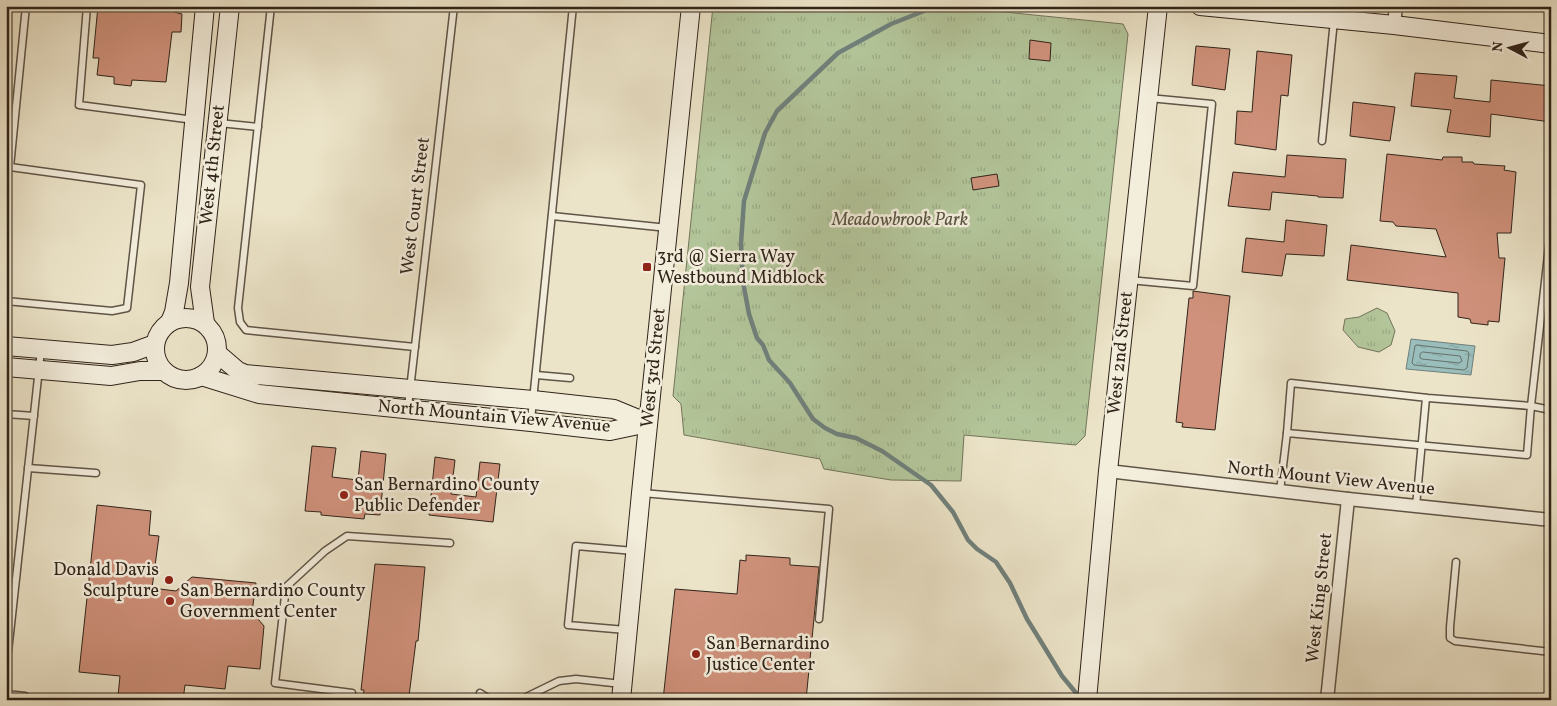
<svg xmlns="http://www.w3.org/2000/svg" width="1557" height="706" font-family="Vollkorn,serif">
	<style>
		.park { fill: url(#park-tufts); stroke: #72745a }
		.water { fill: url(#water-ripples); stroke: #70807b }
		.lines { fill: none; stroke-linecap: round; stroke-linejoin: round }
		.shore { stroke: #65716a; stroke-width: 1 }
		.stream { stroke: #70807b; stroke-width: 4.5 }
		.building { fill: #cf917b; stroke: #30241a }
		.lane-casing { stroke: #5f5446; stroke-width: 9 }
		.street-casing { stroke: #5f5446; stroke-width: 15 }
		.secondary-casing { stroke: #30241a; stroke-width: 20 }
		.lane { stroke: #f3eddc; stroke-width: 6 }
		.street { stroke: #f3eddc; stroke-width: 12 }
		.secondary { stroke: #f3eddc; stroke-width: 18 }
		.poi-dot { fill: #8f2418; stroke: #f3eddc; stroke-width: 2 }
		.labels { text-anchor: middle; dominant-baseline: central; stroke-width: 5; stroke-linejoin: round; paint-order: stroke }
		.street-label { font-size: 18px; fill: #30241a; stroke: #f3eddc }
		.park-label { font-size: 18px; font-style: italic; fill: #575440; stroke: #f3eddc }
		.poi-label { font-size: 18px; fill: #30241a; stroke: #f3eddc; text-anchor: start }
	</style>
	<defs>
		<pattern id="park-tufts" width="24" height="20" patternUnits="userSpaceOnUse" patternTransform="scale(1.25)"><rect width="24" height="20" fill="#b3c59a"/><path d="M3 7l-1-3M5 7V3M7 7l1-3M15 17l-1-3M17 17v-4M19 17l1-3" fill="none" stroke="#9aa984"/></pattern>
		<pattern id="water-ripples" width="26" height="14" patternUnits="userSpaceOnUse" patternTransform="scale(1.25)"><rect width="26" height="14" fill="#9abebb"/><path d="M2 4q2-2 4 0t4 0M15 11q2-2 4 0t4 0" fill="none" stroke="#85a3a0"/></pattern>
	</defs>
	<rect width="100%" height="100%" fill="#ece4c9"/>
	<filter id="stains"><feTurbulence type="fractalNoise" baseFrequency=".004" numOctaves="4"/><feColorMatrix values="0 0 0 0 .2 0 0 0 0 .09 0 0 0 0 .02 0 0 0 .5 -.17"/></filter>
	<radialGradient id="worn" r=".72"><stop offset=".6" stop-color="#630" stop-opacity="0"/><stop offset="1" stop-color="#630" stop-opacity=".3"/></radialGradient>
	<g class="park">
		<path d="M713 6H945L1123 24 1128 34 1085 436 1076 445 964 435 961 481 891 480 824 469 820 459 684 435 681 404 673 396Z"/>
		<path d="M1377 308 1387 313 1395 331 1391 345 1379 352 1358 347 1343 330 1345 319 1359 317Z"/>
	</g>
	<path class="water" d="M1411 339 1475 346 1471 375 1406 369Z"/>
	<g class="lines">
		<g class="shore">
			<path d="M1417 345 1467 351 1469 353 1467 368 1464 370 1414 365 1412 363 1415 346Z"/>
			<path d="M1423 352 1460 356 1462 361 1459 363 1422 359 1420 358V354Z"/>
		</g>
		<path class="stream" d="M928 6 924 11 891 24 838 53 777 111 765 133 744 201 741 243 743 282 749 314 757 338 763 345 769 360 790 383 813 419 825 428 837 434 856 438 882 451 931 485 953 512 968 540 977 549 996 562 1010 583 1027 619 1040 640 1062 676 1081 699"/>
	</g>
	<g class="building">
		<path d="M98 6H174V12L182 14 181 32H172L166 82 132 80 131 86 114 84V77L97 75 99 58H93Z"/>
		<path d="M1030 40 1051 43 1050 61 1029 59Z"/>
		<path d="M1196 46 1230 49 1225 90 1192 85Z"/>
		<path d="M1257 51 1292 55 1288 96 1281 95 1276 150 1235 144 1237 111 1252 112Z"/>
		<path d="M1415 73 1457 76 1454 98 1490 102 1491 80 1551 86V122L1491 114 1490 137 1447 132 1451 110 1411 106Z"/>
		<path d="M1353 102 1395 107 1390 141 1350 136Z"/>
		<path d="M1387 154 1442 160 1443 157H1462V162H1473L1474 164 1505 166 1504 170 1516 172 1511 233H1497L1499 258H1505L1499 322 1488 321V325L1471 323 1470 319 1458 317V293L1347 280 1351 245 1446 257 1436 229 1396 226 1393 222 1380 221Z"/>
		<path d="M1287 155 1346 159 1343 198 1318 197V196L1272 192 1270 210 1228 206 1233 172 1285 177Z"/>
		<path d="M997 174 999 186 973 190 971 178Z"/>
		<path d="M1286 220 1327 225 1324 256 1286 254 1282 276 1242 272 1246 238 1284 242Z"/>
		<path d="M1193 291 1230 296 1215 430 1182 427 1183 423 1176 422 1189 298H1193Z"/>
		<path d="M312 446 336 448 332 477 358 480 361 451 386 454 380 515 365 514 364 519 321 515V512L305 511Z"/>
		<path d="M435 457 455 460 451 494 476 497 480 462 500 464 493 522 429 515Z"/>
		<path d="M97 505 151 511 149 535 159 536 152 588 176 591 192 577 256 583 252 612 264 626 260 669 228 666 225 689 185 685 183 700H155L118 696 120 676 79 672Z"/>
		<path d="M746 555 790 558V565L819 567 806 700H663L675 589 737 594 740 560 746 561Z"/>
		<path d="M375 564 425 567 418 641H416L409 696 401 694V700H363L364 690H361Z"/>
	</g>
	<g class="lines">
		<defs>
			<g id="lane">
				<path d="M87 6 79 105 194 120"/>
				<path d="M271 6 238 308 240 322 246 330 255 331 415 347"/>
				<path d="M219 123 258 127"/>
				<path d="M1322 141 1334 20"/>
				<path d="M6 173 10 167 26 6"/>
				<path d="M552 216 668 228"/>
				<path d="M1129 280 1193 286 1212 104 1149 98"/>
				<path d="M6 301 112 311 127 308 141 185 10 167"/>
				<path d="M536 375 570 378"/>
				<path d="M408 407 454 6"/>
				<path d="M6 414 34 416"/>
				<path d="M531 420 573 6"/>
				<path d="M1287 433 1291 383 1428 398 1531 406 1551 228"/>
				<path d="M28 468 96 473"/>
				<path d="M1280 491 1287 433 1527 455 1531 406 1551 410"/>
				<path d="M642 493 829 509 819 619"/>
				<path d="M1416 506 1426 398"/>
				<path d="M1456 562 1450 627V638L1455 641 1551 652"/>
				<path d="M626 630 568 625 576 546 634 551"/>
				<path d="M6 652H8L41 350"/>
				<path d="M352 693 275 683 286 587 325 551 347 536 450 543"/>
				<path d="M480 693 491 700"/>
				<path d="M6 694 25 696"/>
				<path d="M520 700 559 681 576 679 622 684"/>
			</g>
			<g id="street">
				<path d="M1394 25 1396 6"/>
				<path d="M1108 471 1348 499 1551 520"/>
				<path d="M1327 700 1348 499"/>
			</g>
			<g id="secondary">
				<path d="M1200 6 1394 25 1551 44"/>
				<circle cx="186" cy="349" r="31"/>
				<path d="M170 322 174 312 179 283 205 6"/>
				<path d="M205 323 200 287 230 6"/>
				<path d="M6 346 112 355 133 352 155 344"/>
				<path d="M217 353 238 371 245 374 533 400 614 409 648 423"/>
				<path d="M6 367 111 376 140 371H164"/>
				<path d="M201 376 259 394 531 422 610 431 648 423"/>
				<path d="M621 700 641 493 691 6"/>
				<path d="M1087 700 1108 471 1158 6"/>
			</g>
		</defs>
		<use href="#lane" class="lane-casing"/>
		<use href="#street" class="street-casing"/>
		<use href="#secondary" class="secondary-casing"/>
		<use href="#lane" class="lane"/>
		<use href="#street" class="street"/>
		<use href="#secondary" class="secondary"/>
	</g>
	<g class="poi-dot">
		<rect x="642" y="262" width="10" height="10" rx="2.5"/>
		<circle cx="344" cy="495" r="5"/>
		<circle cx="169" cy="580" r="5"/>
		<circle cx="170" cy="601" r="5"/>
		<circle cx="696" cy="654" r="5"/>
	</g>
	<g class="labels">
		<g class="street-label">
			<text transform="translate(213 165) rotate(-84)">West 4th Street</text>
			<text transform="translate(416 206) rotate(-83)">West Court Street</text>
			<text transform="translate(1121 353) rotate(-84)">West 2nd Street</text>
			<text transform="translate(654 368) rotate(-84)">West 3rd Street</text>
			<text transform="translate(494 417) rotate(5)">North Mountain View Avenue</text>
			<text transform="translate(1331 479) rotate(6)">North Mount View Avenue</text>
			<text transform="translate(1320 598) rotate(-84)">West King Street</text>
		</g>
		<g class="park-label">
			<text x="900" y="220">Meadowbrook Park</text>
		</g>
		<g class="poi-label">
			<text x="657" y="257">3rd @ Sierra Way<tspan x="657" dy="21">Westbound Midblock</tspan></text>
			<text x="354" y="485">San Bernardino County<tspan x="354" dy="21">Public Defender</tspan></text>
			<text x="159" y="570" text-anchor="end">Donald Davis<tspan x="159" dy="21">Sculpture</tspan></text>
			<text x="180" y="591">San Bernardino County<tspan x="180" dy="21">Government Center</tspan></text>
			<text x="706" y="644">San Bernardino<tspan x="706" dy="21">Justice Center</tspan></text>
		</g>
	</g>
	<rect width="1557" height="706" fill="none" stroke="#ece4c9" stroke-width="25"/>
	<rect x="8" y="8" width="1542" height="691" fill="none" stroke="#30241a" stroke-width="2.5"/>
	<rect x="12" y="12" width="1532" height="681" fill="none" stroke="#30241a"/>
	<g transform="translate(1510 48) rotate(276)" stroke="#f3eddc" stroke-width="4" paint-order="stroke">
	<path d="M0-4L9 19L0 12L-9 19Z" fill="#30241a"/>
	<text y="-8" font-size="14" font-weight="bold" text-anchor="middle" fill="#30241a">N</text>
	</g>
	<rect width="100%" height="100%" filter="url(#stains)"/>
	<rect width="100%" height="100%" fill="url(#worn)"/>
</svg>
